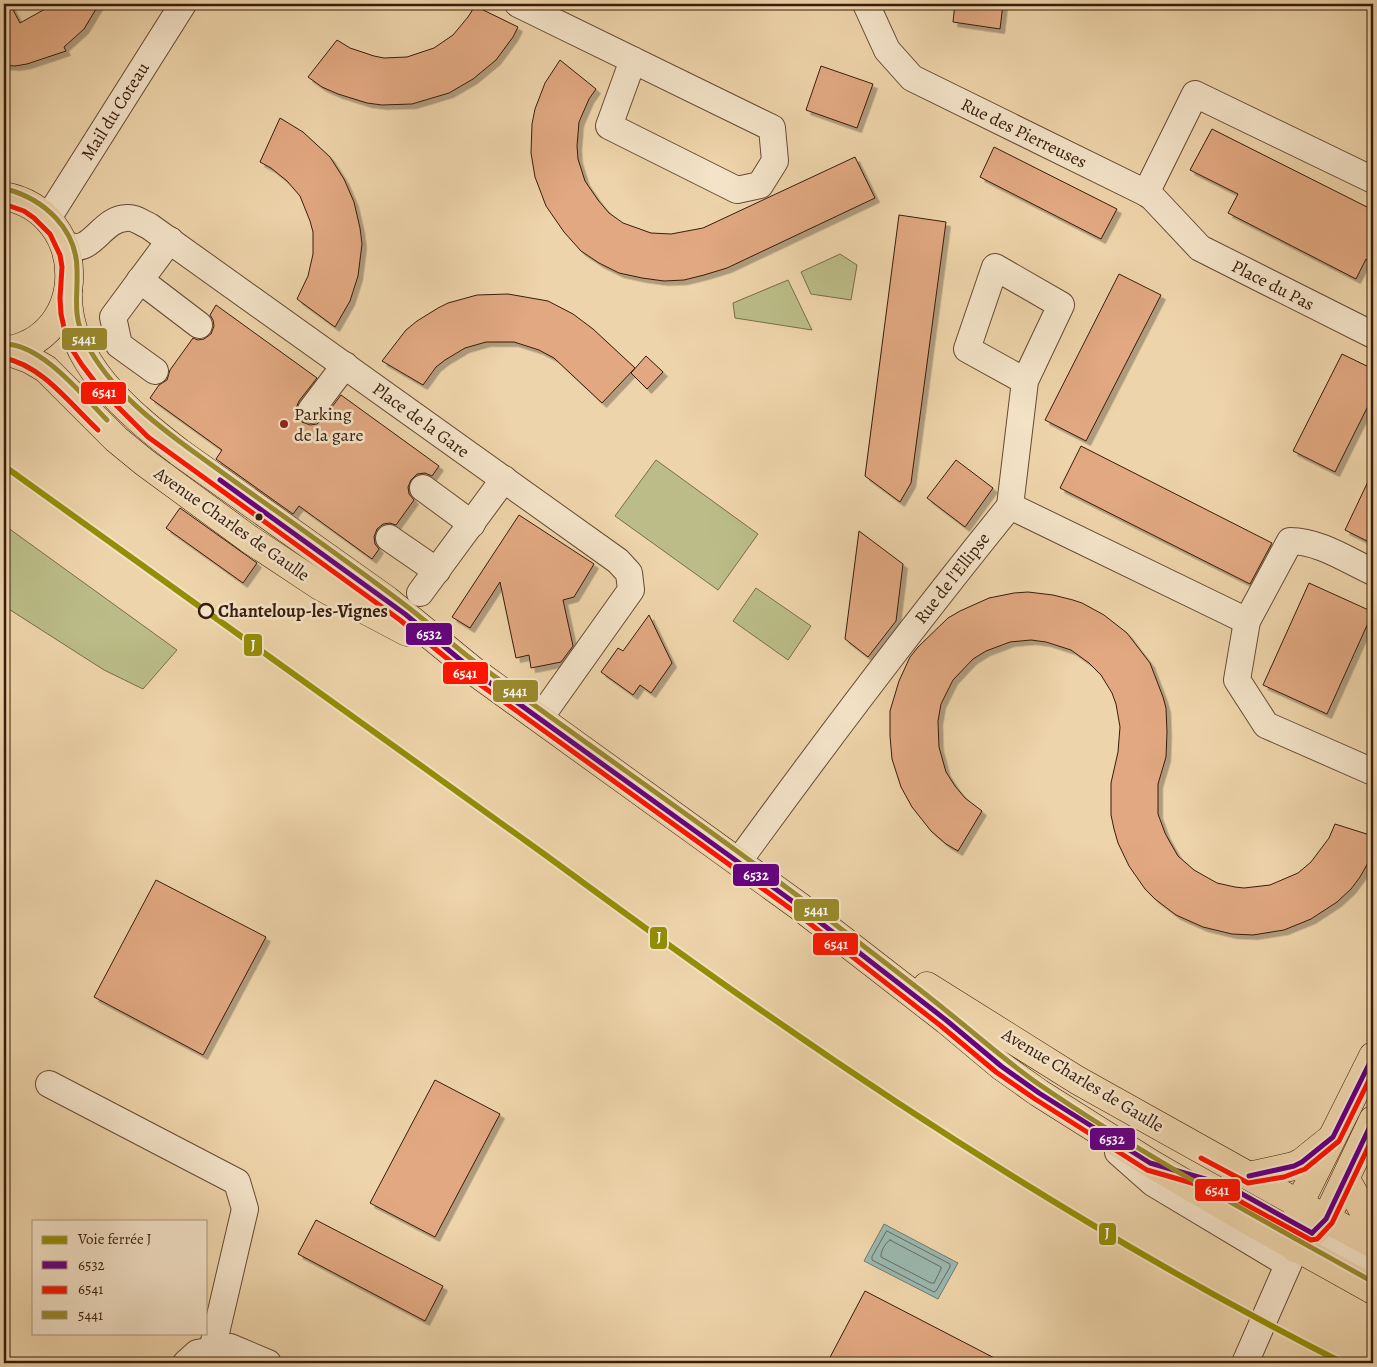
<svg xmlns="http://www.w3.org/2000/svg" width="1377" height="1367" font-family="Alegreya,serif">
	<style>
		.green { fill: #bbbc87; stroke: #7a6c49 }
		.water { fill: #9ab7ae; stroke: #73796d }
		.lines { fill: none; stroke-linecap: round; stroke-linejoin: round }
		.shore { stroke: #696a5c; stroke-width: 1 }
		.building { fill: #e1a881; stroke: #381c0b; filter: url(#shadow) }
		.minor-casing { stroke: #664a33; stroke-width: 28 }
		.major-casing { stroke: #381c0b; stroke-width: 29 }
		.minor { stroke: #f4e3c8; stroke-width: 26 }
		.major { stroke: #eed4aa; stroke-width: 28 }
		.bus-1-casing { stroke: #f4e3c8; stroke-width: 9 }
		.bus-2-casing { stroke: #f4e3c8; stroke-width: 9 }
		.bus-3-casing { stroke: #f4e3c8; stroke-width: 9 }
		.bus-1 { stroke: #640082; stroke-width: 5 }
		.bus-2 { stroke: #ff1400; stroke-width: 5 }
		.bus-3 { stroke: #9a8b2c; stroke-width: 5 }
		.rail-1-casing { stroke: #f4e3c8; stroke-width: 10 }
		.rail-1 { stroke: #948e04; stroke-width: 6 }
		.poi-dot { fill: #8f2418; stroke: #f4e3c8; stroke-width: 2 }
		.bus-dot { fill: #381c0b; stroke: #f4e3c8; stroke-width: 2 }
		.stop-dot { fill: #f4e3c8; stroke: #381c0b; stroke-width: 2.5 }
		.labels { text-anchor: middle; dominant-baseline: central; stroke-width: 5; stroke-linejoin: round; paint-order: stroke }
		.street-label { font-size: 18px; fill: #381c0b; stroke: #f4e3c8 }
		.poi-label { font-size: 18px; fill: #381c0b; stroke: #f4e3c8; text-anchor: start }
		.stop-label { font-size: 18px; font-weight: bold; fill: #381c0b; stroke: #f4e3c8; text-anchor: start }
		.line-badge { stroke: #f4e3c8; stroke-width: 2 }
		.badge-label { font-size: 14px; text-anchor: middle; font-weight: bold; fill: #fff }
	</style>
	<defs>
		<filter id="shadow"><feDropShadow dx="4.5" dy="4.5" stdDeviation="0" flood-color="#0004"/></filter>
	</defs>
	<rect width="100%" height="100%" fill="#eed4aa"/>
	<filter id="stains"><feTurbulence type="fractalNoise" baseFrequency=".004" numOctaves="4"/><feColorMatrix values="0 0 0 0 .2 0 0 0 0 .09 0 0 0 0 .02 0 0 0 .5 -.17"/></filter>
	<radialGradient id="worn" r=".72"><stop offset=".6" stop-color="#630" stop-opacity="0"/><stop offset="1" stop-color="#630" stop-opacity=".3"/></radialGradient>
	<g class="green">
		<path d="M840 254 857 265 851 300 811 294 801 272Z"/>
		<path d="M788 280 812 330 735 318 733 303Z"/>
		<path d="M656 460 758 534 718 590 615 516Z"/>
		<path d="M4 525 177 650 143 689 104 670 4 606Z"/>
		<path d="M756 588 811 626 788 660 733 621Z"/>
	</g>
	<path class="water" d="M884 1224 958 1263 938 1299 864 1261Z"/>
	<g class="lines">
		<g class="shore">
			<path d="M887 1231 950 1264V1267L936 1291 934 1292 872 1260V1257Z"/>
			<path d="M890 1240 941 1267V1269L934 1283H931L881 1257C880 1252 886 1242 890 1240Z"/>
		</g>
	</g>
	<g class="building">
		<path d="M4 4H10L20 23 54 4H99L84 29 64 47 66 51 27 64 15 66 4 65Z"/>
		<path d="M955 4H1003L1000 29 953 22Z"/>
		<path d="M475 6 518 27 513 37 496 60 473 79 449 93 412 104 382 105 367 103 338 94 322 87 308 77 337 40 350 48 374 56 384 58 407 57 434 48 453 35 468 17Z"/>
		<path d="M560 60 596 89 589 99 579 122 577 146 578 159 585 181 598 200 609 213 623 223 651 233 671 234 703 228 855 157 875 198 727 268 704 275 684 280 664 281 642 278 619 273 599 263 581 251 564 232 546 206 535 177 531 153 532 124 535 109 545 83Z"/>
		<path d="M821 66 873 84 857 128 806 110Z"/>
		<path d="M280 118 303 132 330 157 344 179 354 202 360 228 362 244 358 276 350 301 335 327 297 299 308 276 313 254V232L310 221 300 196 287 181 271 168 260 162Z"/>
		<path d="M1212 129 1373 210V263L1366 259 1356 279 1228 213 1238 194 1190 170Z"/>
		<path d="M994 147 1117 209 1101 239 980 177Z"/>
		<path d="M899 215 946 222 911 483 900 502 865 476Z"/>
		<path d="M1119 274 1161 295 1086 441 1045 420Z"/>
		<path d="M508 294 548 301 573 314 593 329 635 368 602 403 554 358 539 350 514 342H486L465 348 445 360 436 367 423 385 382 361 406 330 417 321 438 308 448 303 477 295Z"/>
		<path d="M216 305 317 378 299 401 296 408 297 415 302 422 310 425 317 424 323 419 341 395 439 466 432 476 425 473 417 474 411 480 408 487 409 494 414 500 396 525 390 523 383 524 377 529 374 537 375 544 379 549 372 559 299 506 293 514 216 459 222 450 150 398 159 385 167 380 170 370 193 338 198 340 204 339 211 334 214 326 213 320 210 315Z"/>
		<path d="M1342 354 1373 369V396L1335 472 1293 451Z"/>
		<path d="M646 356 663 372 647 389 631 373Z"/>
		<path d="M1081 446 1272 543 1250 584 1060 488Z"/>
		<path d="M956 460 993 488 965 527 927 498Z"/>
		<path d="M1373 471V544L1345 530Z"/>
		<path d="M180 508 257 563 243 583 166 528Z"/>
		<path d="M519 515 594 564 574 597 563 600 573 646 561 662 531 668 529 655 516 658 500 582 470 628 452 617Z"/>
		<path d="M859 531 903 564 896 621 868 657 845 639Z"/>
		<path d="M1309 583 1373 612 1327 714 1263 685Z"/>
		<path d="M1028 592 1053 595 1073 600 1082 603 1104 615 1127 633 1150 663 1163 697 1166 708 1167 732 1166 757 1158 784V814L1165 833 1171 844 1178 856 1194 870 1217 883 1235 887 1244 888 1270 885 1298 873 1311 862 1329 838 1335 824 1373 836V854L1360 877 1351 889 1337 902 1311 919 1284 930 1253 935 1232 934 1203 927 1176 915 1155 899 1145 889 1129 866 1118 843 1114 829 1111 815V783L1118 752 1120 727 1116 704 1112 693 1101 675 1089 663 1071 650 1046 642 1031 640 1010 642 986 651 973 659 953 680 941 704 938 721 939 747 946 772 955 786 965 798 982 811 958 851 946 844 931 831 912 807 901 787 892 759 890 736V711L899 681 910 657 918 647 948 618 960 611 989 598 1014 593Z"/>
		<path d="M649 615 672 663 651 693 640 685 633 695 601 672 618 648 623 651Z"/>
		<path d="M156 880 266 937 203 1055 94 997Z"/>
		<path d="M435 1080 500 1114 435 1237 370 1203Z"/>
		<path d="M316 1220 443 1286 425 1321 298 1254Z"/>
		<path d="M865 1291 1004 1363H827Z"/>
	</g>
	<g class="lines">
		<defs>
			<g id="minor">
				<path d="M518 4 772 128 775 161 760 185 737 190 609 126 633 60"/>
				<path d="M866 4 887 50 912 78 1146 193 1152 197 1200 248 1373 335"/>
				<path d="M1146 193 1195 94 1373 180"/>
				<path d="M48 218 183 4"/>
				<path d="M64 243C91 260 100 218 127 218 134 217 142 223 149 226L618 561 629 573 631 590 540 718"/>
				<path d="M140 280 199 325"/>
				<path d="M155 371 119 345 113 317 170 240"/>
				<path d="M311 410 345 365"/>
				<path d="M423 488 472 524"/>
				<path d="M1010 506 1025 381 1061 305 995 267 967 349 1025 381"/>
				<path d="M1010 506 1247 621"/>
				<path d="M389 538 437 571"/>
				<path d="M1373 572C1347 560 1319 541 1290 541L1247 621 1237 680 1266 725 1373 772"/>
				<path d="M420 593 504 479"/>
				<path d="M738 862C826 741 916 622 1010 506"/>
				<path d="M49 1084 237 1182 245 1209 212 1350"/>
				<path d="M1118 1152 1153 1183 1288 1264"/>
				<path d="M1312 1233 1373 1266"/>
				<path d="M186 1363 197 1353 230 1347 268 1363"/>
				<path d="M1245 1363 1295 1249"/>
			</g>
			<g id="major">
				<path d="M4 196C91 212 91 339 4 351"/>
				<path d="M68 292C66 362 129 413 179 452L387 600 475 672 799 906 946 1020 1001 1066 1039 1093 1150 1163 1251 1222 1373 1290"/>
				<path d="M7 351 29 359 46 369 116 439 144 462 249 539 320 586 407 632"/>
				<path d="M927 986 1077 1080 1299 1204 1373 1244"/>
				<path d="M1249 1176 1294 1166 1302 1162 1328 1141"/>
				<path d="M1346 1179 1365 1214 1373 1225"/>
				<path d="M1313 1232 1326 1219 1373 1120"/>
				<path d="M1295 1248 1299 1204 1373 1056"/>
			</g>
		</defs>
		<use href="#minor" class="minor-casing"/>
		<use href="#major" class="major-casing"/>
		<use href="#minor" class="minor"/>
		<use href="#major" class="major"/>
		<defs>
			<g id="bus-1">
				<path d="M220 480 405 614 475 672 799 906 946 1020 1001 1066 1039 1093 1150 1163 1226 1185 1312 1233"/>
				<path d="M1249 1176 1294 1166 1302 1162 1333 1137 1373 1056"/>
				<path d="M1312 1233 1326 1219 1373 1120"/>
			</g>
			<g id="bus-2">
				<path d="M4 204 24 211 34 218 50 234 60 255 62 267 60 298 61 314 65 332 73 351 82 365 102 391 148 437 400 620 471 678 795 912 941 1026 996 1072 1035 1099 1147 1170 1223 1192 1311 1240 1317 1239 1332 1223 1373 1137"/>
				<path d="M4 358C43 366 70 404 98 430"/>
				<path d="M1201 1158 1248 1183 1284 1177 1305 1169 1339 1141 1373 1072"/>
			</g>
			<g id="bus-3">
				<path d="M6 189C44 199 77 229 77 270 78 298 72 313 85 341 109 389 155 424 198 455 268 506 340 555 409 608 435 628 459 651 486 670 592 748 701 823 806 902 854 939 902 975 949 1013 979 1037 1008 1063 1040 1085 1147 1158 1261 1219 1373 1282"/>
				<path d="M4 344C42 344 82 395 107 420"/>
			</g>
		</defs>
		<use href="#bus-1" class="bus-1-casing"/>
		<use href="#bus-2" class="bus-2-casing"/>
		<use href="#bus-3" class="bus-3-casing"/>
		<use href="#bus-1" class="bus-1"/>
		<use href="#bus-2" class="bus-2"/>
		<use href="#bus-3" class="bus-3"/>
		<defs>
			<path id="rail-1" d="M4 466C184 595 364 725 544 854 618 908 692 963 768 1015 952 1143 1143 1262 1343 1363"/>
		</defs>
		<use href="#rail-1" class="rail-1-casing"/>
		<use href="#rail-1" class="rail-1"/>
	</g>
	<circle class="poi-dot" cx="284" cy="424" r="5"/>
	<circle class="bus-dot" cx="259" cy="517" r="4.5"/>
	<circle class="stop-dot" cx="206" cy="611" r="7"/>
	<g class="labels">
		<g class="street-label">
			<text transform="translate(115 111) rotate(-58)">Mail du Coteau</text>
			<text transform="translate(1024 133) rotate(26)">Rue des Pierreuses</text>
			<text transform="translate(1273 285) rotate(27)">Place du Pas</text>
			<text transform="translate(421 420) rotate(36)">Place de la Gare</text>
			<text transform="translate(232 524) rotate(35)">Avenue Charles de Gaulle</text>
			<text transform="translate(952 578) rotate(-52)">Rue de l'Ellipse</text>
			<text transform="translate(1083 1080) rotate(31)">Avenue Charles de Gaulle</text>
		</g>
		<g class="poi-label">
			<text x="294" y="414">Parking<tspan x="294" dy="21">de la gare</tspan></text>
		</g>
		<g class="stop-label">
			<text x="218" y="611">Chanteloup-les-Vignes</text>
		</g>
	</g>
	<g class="line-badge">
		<rect x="61" y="327" width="47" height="24" rx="5" fill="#9a8b2c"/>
		<rect x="80" y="381" width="47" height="24" rx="5" fill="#ff1400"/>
		<rect x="405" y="622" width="48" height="24" rx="5" fill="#640082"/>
		<rect x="243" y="633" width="20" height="24" rx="5" fill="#948e04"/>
		<rect x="442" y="661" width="47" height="24" rx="5" fill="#ff1400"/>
		<rect x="492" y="679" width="47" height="24" rx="5" fill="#9a8b2c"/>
		<rect x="732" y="863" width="48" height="24" rx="5" fill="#640082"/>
		<rect x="793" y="898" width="47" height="24" rx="5" fill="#9a8b2c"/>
		<rect x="649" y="926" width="19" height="24" rx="5" fill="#948e04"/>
		<rect x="812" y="932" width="47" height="24" rx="5" fill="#ff1400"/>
		<rect x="1089" y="1127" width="47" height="24" rx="5" fill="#640082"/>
		<rect x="1194" y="1178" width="47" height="24" rx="5" fill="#ff1400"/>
		<rect x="1098" y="1222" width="19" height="24" rx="5" fill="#948e04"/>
	</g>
	<g class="badge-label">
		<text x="84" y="344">5441</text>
		<text x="104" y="397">6541</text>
		<text x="429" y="639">6532</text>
		<text x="253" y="650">J</text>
		<text x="465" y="678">6541</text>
		<text x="515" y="696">5441</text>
		<text x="756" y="880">6532</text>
		<text x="816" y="915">5441</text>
		<text x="659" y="942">J</text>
		<text x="836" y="949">6541</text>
		<text x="1112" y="1144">6532</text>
		<text x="1217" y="1195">6541</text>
		<text x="1107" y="1238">J</text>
	</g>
	<rect width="1377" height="1367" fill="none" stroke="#eed4aa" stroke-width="20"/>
	<rect x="5" y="5" width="1367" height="1357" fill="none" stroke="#381c0b" stroke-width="2.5"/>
	<rect x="10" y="10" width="1357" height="1347" fill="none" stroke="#381c0b"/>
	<rect x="32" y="1220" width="175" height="115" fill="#f4e3c8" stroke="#a9937c"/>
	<rect x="42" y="1236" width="25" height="8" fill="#948e04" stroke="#a9937c"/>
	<text x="78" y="1244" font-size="15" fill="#381c0b">Voie ferrée J</text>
	<rect x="42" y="1261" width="25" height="8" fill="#640082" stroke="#a9937c"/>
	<text x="78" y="1270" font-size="15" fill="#381c0b">6532</text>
	<rect x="42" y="1286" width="25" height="8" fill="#ff1400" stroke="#a9937c"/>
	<text x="78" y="1294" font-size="15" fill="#381c0b">6541</text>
	<rect x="42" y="1311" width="25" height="8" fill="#9a8b2c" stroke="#a9937c"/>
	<text x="78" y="1320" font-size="15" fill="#381c0b">5441</text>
	<rect width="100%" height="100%" filter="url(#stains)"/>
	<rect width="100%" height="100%" fill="url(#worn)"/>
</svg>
